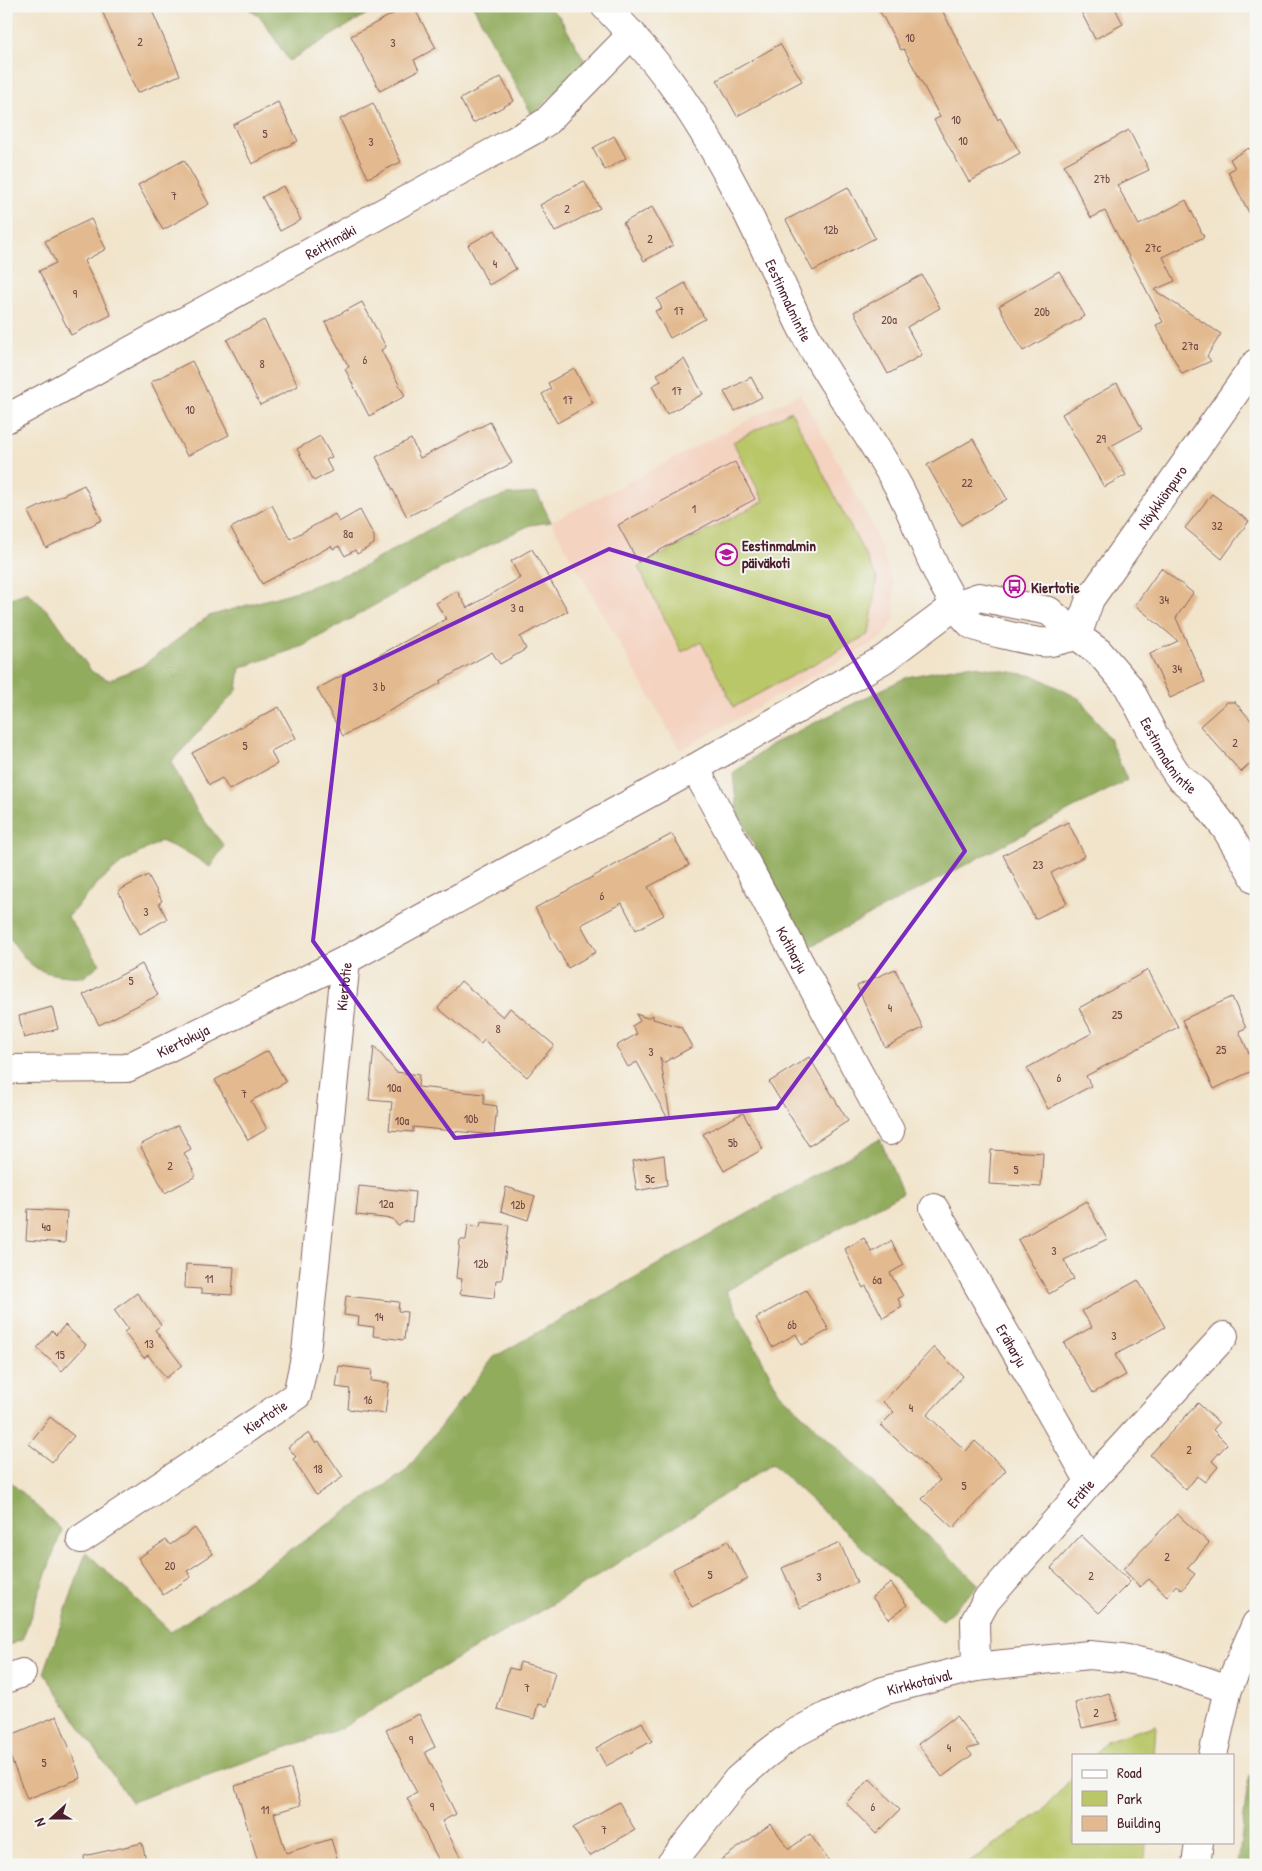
<svg xmlns="http://www.w3.org/2000/svg" width="1262" height="1871" font-family="'Patrick Hand',sans-serif">
	<style>
		.built { fill: #f4d3c1 }
		.green { fill: #b9c769; stroke: #82734a }
		.forest { fill: #92ac5d; stroke: #6e6644 }
		.building { fill: #e3ba8f }
		.lines { fill: none; stroke-linecap: round; stroke-linejoin: round }
		.minor-casing { stroke: #846463; stroke-width: 30 }
		.minor { stroke: #fff; stroke-width: 28 }
		.marked { fill: none; stroke: #7b2cbf; stroke-width: 4; stroke-linejoin: round }
		.labels { text-anchor: middle; dominant-baseline: central; stroke-width: 4; stroke-linejoin: round; paint-order: stroke }
		.number-label { font-size: 12px; fill: #704644 }
		.street-label { font-size: 15px; fill: #4a1f2b; stroke: #f6f6f2 }
		.poi-label { font-size: 15px; font-weight: bold; fill: #4a1f2b; stroke: #f6f6f2; text-anchor: start }
	</style>
	<rect width="100%" height="100%" fill="#f6f6f2"/>
	<filter id="ink" filterUnits="userSpaceOnUse"><feTurbulence type="fractalNoise" baseFrequency=".02" numOctaves="2"/><feDisplacementMap in="SourceGraphic" scale="10" xChannelSelector="R" yChannelSelector="G"/><feConvolveMatrix kernelMatrix="1 2 1 2 8 2 1 2 1" color-interpolation-filters="sRGB"/></filter>
	<filter id="wash" filterUnits="userSpaceOnUse"><feTurbulence type="fractalNoise" baseFrequency=".0096" numOctaves="4" result="noise"/><feDisplacementMap in="SourceGraphic" scale="20" xChannelSelector="R" yChannelSelector="G"/><feGaussianBlur stdDeviation="1.12" result="paint"/><feColorMatrix in="noise" values="0 0 0 0 0 0 0 0 0 0 0 0 0 0 0 0 0 1.4 0 .05"/><feComposite in="paint" operator="in"/></filter>
	<g filter="url(#wash)">
		<rect width="100%" height="100%" fill="#f1e4cb"/>
		<path class="built" d="M800 393 871 523 894 585 895 619 882 638 680 750 551 522Z"/>
		<g class="green">
			<path d="M791 411 877 578 869 634 734 707 701 642 682 652 638 567 764 501 733 442Z"/>
			<path d="M1156 1725 1154 1755H1094L1106 1741Z"/>
			<path d="M1073 1777V1842H1146L1145 1865H966L1041 1812Z"/>
		</g>
		<g class="forest">
			<path d="M245 6H380L289 61 262 19Z"/>
			<path d="M473 6H546L559 16 586 63 532 115Z"/>
			<path d="M537 493 551 522 530 525 424 577 303 646 240 668 237 690 171 762 197 811 224 846 210 867 190 854 161 841 123 862 98 883 68 917 100 964 84 977C35 974 33 972 6 932V600L27 592 52 615 92 672 109 680 142 666 209 616 301 590 359 569 465 509 506 495Z"/>
			<path d="M968 665 1035 676 1080 699 1109 738 1127 780 807 948 737 812 733 773 772 744 907 677Z"/>
			<path d="M880 1139 902 1193 726 1291 779 1392 979 1585 942 1621 772 1464 563 1598 449 1663 342 1728 131 1802 44 1673 86 1552 171 1632 406 1471 494 1357Z"/>
			<path d="M6 1478 62 1530 22 1640 6 1646Z"/>
			<path d="M1249 1775 1256 1776V1865H1238Z"/>
		</g>
		<g id="blocks">
			<g class="building">
				<path d="M100 6H150L180 75 137 93Z"/>
				<path d="M408 6H413L436 48 414 60 419 70 380 91 351 36Z"/>
				<path d="M877 6H940L998 120 1000 118 1020 153 969 182 934 120 940 117 904 49 901 50Z"/>
				<path d="M1078 6H1114L1123 24 1095 39Z"/>
				<path d="M780 44 802 81 737 116 717 80Z"/>
				<path d="M501 77 514 101 473 123 460 99Z"/>
				<path d="M278 102 298 141 252 164 233 125Z"/>
				<path d="M373 103 401 162 368 178 340 119Z"/>
				<path d="M1129 130 1149 170 1117 185 1139 225 1186 200 1204 237 1163 257 1175 281 1154 290 1221 334 1207 356 1211 361 1182 374 1156 325 1163 322 1105 211 1091 218 1064 165Z"/>
				<path d="M614 136 626 158 605 170 593 148Z"/>
				<path d="M1249 148 1254 158 1256 157V226L1228 172 1235 168 1230 159Z"/>
				<path d="M184 160 209 204 163 230 138 185Z"/>
				<path d="M584 181 600 208 555 232 540 205Z"/>
				<path d="M283 186 301 220 280 231 262 197Z"/>
				<path d="M848 187 875 238 813 271 786 220Z"/>
				<path d="M652 207 673 245 644 261 623 223Z"/>
				<path d="M91 219 106 249 84 261 111 315 71 335 39 271 56 263 45 241Z"/>
				<path d="M495 230 516 269 489 285 468 245Z"/>
				<path d="M1059 271 1085 316 1023 351 999 306Z"/>
				<path d="M922 275 940 308 907 327 922 355 888 374 854 312Z"/>
				<path d="M685 283 705 319 670 338 655 311 662 308 657 299Z"/>
				<path d="M362 302 386 347 381 350 405 396 369 416 345 369 349 367 325 322Z"/>
				<path d="M264 320 298 386 260 405 227 340Z"/>
				<path d="M684 359 703 394 667 414 652 386 661 381 657 374Z"/>
				<path d="M192 361 229 435 187 456 151 382Z"/>
				<path d="M574 368 593 403 557 423 542 394 551 389 548 383Z"/>
				<path d="M751 377 762 397 735 411 724 392Z"/>
				<path d="M1117 383 1142 429 1109 447 1126 475 1104 487 1062 414Z"/>
				<path d="M490 422 512 463 407 517 376 457 411 439 420 458Z"/>
				<path d="M320 436 332 457 326 460 332 471 314 481 297 449Z"/>
				<path d="M973 439 1007 499 961 525 927 465Z"/>
				<path d="M735 462 755 499 638 562 618 525Z"/>
				<path d="M84 485 102 520 46 548 28 512Z"/>
				<path d="M1212 494 1249 521 1222 559 1185 528Z"/>
				<path d="M272 505 290 539 335 514 339 522 360 510 374 536V544L357 554 355 550 345 556 339 546 333 549 331 546 262 584 231 528Z"/>
				<path d="M532 549 568 611 520 637 526 649 516 655 500 664 492 652 440 681 441 683 343 736 317 689 446 619 436 603 457 591 467 608 520 578 511 561Z"/>
				<path d="M1161 568 1193 593 1176 618 1205 682 1170 698 1150 654 1178 641 1135 605Z"/>
				<path d="M1227 702H1235L1256 726V758L1241 772 1200 726Z"/>
				<path d="M279 707 296 738 271 751 277 764 229 790 222 778 209 785 192 753Z"/>
				<path d="M1068 822 1085 856 1051 873 1067 903 1035 919 1003 855Z"/>
				<path d="M672 834 689 865 648 887 664 915 636 930 622 903 581 925 596 952 568 968 535 908Z"/>
				<path d="M148 875 162 901 159 903 167 919 140 934 118 891Z"/>
				<path d="M142 964 158 995 99 1025 83 995Z"/>
				<path d="M895 969 923 1028 885 1047 857 986Z"/>
				<path d="M1148 970 1178 1027 1086 1076 1091 1086 1048 1109 1027 1068 1092 1033 1079 1008Z"/>
				<path d="M461 981 503 1017 510 1008 554 1045 527 1077 484 1040 481 1044 438 1008Z"/>
				<path d="M1232 997 1246 1028 1239 1031 1256 1069 1214 1089 1182 1020Z"/>
				<path d="M52 1007 58 1029 24 1038 19 1016Z"/>
				<path d="M636 1014 647 1018 653 1015V1019L681 1027 692 1047 663 1063 660 1057 670 1116 667 1117 637 1062 628 1067 616 1046 637 1034 632 1026 640 1021Z"/>
				<path d="M374 1046 396 1072 419 1075 418 1087 484 1094V1104L497 1106 494 1135 413 1127V1132L389 1130 392 1102 369 1100Z"/>
				<path d="M268 1051 286 1082 251 1101 267 1129 248 1140 215 1080Z"/>
				<path d="M809 1057 848 1121 809 1146 769 1082Z"/>
				<path d="M743 1113 763 1149 724 1171 703 1134Z"/>
				<path d="M178 1125 191 1149 184 1153 196 1176 165 1193 140 1145Z"/>
				<path d="M991 1150 1043 1153 1041 1187 989 1184Z"/>
				<path d="M664 1155 667 1185 637 1191 632 1161Z"/>
				<path d="M359 1186 415 1192 412 1222 406 1221 398 1226 393 1219 356 1215Z"/>
				<path d="M506 1187 535 1196 528 1220 501 1211Z"/>
				<path d="M1086 1201 1107 1239 1064 1260 1074 1279 1049 1294 1018 1240Z"/>
				<path d="M28 1209 67 1211 65 1243 26 1240Z"/>
				<path d="M481 1222 509 1225 502 1280H496L494 1298 460 1294 462 1279 456 1278 460 1240H466L468 1225 480 1227Z"/>
				<path d="M864 1238 872 1252 891 1241 904 1265 890 1273 903 1296 898 1299 902 1307 883 1318 866 1286 863 1288 845 1249Z"/>
				<path d="M186 1264 234 1267 232 1295 201 1293V1289L185 1288Z"/>
				<path d="M1138 1280 1165 1327 1115 1355 1126 1375 1093 1393 1064 1343 1092 1327 1082 1311Z"/>
				<path d="M806 1290 829 1330 802 1345 796 1334 772 1347 756 1318Z"/>
				<path d="M137 1293 161 1325 155 1330 182 1365 166 1378 148 1355 144 1358 124 1332 128 1329 114 1310Z"/>
				<path d="M346 1296 399 1302 398 1311 407 1312 404 1340 373 1336 374 1327 358 1325 359 1317 344 1315Z"/>
				<path d="M65 1325 86 1345 62 1371 37 1348 52 1331 56 1335Z"/>
				<path d="M934 1347 963 1376 927 1415 966 1451 975 1441 1006 1470 953 1528 922 1499 940 1480 881 1425 894 1412 883 1402Z"/>
				<path d="M339 1366 372 1370 371 1381 389 1383 385 1414 348 1409 350 1389 336 1387Z"/>
				<path d="M1198 1403 1219 1423 1213 1430 1227 1444 1212 1461 1218 1467 1205 1482 1197 1476 1186 1490 1150 1455Z"/>
				<path d="M50 1417 74 1436 52 1462 29 1444Z"/>
				<path d="M309 1433 316 1444 319 1442 343 1477 316 1495 293 1459 296 1457 288 1447Z"/>
				<path d="M1177 1514 1209 1543 1187 1568 1195 1574 1182 1590 1176 1585 1167 1596 1149 1579 1140 1587 1123 1569Z"/>
				<path d="M195 1528 213 1554 187 1571 191 1577 163 1595 138 1558 166 1540 170 1545Z"/>
				<path d="M1081 1535 1130 1582 1099 1613 1051 1568Z"/>
				<path d="M728 1541 748 1579 692 1607 673 1569Z"/>
				<path d="M840 1543 857 1583 800 1608 782 1568Z"/>
				<path d="M891 1583 907 1605 889 1619 872 1597Z"/>
				<path d="M520 1662 555 1672 546 1706 538 1704 534 1719 497 1709 509 1668 518 1670Z"/>
				<path d="M1109 1693 1118 1720 1082 1728 1075 1703Z"/>
				<path d="M419 1714 435 1747 425 1752 456 1814 442 1821 464 1865H441L407 1798 417 1793 386 1730Z"/>
				<path d="M57 1716 81 1778 27 1799 6 1746V1737Z"/>
				<path d="M956 1716 979 1746 967 1749 972 1755 942 1777 918 1744Z"/>
				<path d="M642 1722 652 1741 606 1766 596 1748Z"/>
				<path d="M291 1769 301 1805 274 1813 286 1853 331 1839 339 1865H259L235 1786Z"/>
				<path d="M870 1779 900 1810 876 1834 846 1803Z"/>
				<path d="M619 1802 635 1830 589 1856 573 1828Z"/>
				<path d="M771 1824 789 1849 810 1834 832 1865H714Z"/>
				<path d="M142 1843 147 1865H85L84 1856Z"/>
			</g>
		</g>
	</g>
	<g filter="url(#ink)">
		<use href="#blocks" fill-opacity="0" stroke="#846463" stroke-width="1"/>
		<g class="lines">
			<defs>
				<g id="minor">
					<path id="s1" d="M605 6C627 29 649 53 668 79 721 151 758 233 795 314 823 374 866 427 898 486 919 524 941 597 972 625 976 629 1031 641 1040 642 1051 644 1066 638 1077 636"/>
					<path id="s2" d="M6 419 532 131 546 122 632 34"/>
					<path id="s3" d="M1077 636 1090 599 1256 363"/>
					<path id="s4" d="M695 768 890 1131"/>
					<path id="s5" d="M6 1072 11 1069 127 1068 346 960"/>
					<path id="s6" d="M934 1208 1090 1482"/>
					<path id="s7" d="M81 1539 297 1395 306 1353 346 960 695 768 884 659 956 605 979 597 1049 611 1077 636 1099 652 1128 686 1165 756 1179 777 1198 793 1226 829 1256 880"/>
					<path id="s8" d="M976 1667 975 1621 986 1601 1090 1482 1224 1336"/>
					<path d="M6 1679 22 1673"/>
					<path d="M1213 1755 1228 1689 1256 1624"/>
					<path id="s9" d="M670 1865 737 1780 764 1756 793 1734 829 1715 883 1691 976 1667 1089 1655 1122 1658 1161 1666 1228 1689"/>
					<path d="M1196 1865 1199 1842"/>
				</g>
			</defs>
			<use href="#minor" class="minor-casing"/>
			<use href="#minor" class="minor"/>
		</g>
	</g>
	<path class="marked" d="M609 549 829 617 965 851 777 1108 455 1138 313 941 344 676Z"/>
	<defs>
		<symbol id="school-ring" viewBox="-11 -11 22 22"><circle r="9.5" fill="#f6f6f2" stroke="#b5179e" stroke-width="1.5"/><path d="M0-5L7-2L0 1L-7-2ZM-4 1L0 2.5L4 1V4Q0 6-4 4Z" fill="#b5179e"/></symbol>
		<symbol id="bus-ring" viewBox="-11 -11 22 22"><circle r="9.5" fill="#f6f6f2" stroke="#b5179e" stroke-width="1.5"/><path d="M-5-6H5V4H4V6H2V4H-2V6H-4V4H-5ZM-3.5-4V0h7V-4ZM-3.5 1.2v1.5H-2V1.2ZM2 1.2v1.5H3.5V1.2Z" fill="#b5179e"/></symbol>
	</defs>
	<g fill-rule="evenodd">
		<use href="#school-ring" x="714" y="542" width="25" height="25"/>
		<use href="#bus-ring" x="1002" y="574" width="25" height="25"/>
	</g>
	<g class="labels">
		<g class="number-label">
			<text x="910" y="37">10</text>
			<text x="140" y="41">2</text>
			<text x="393" y="42">3</text>
			<text x="956" y="119">10</text>
			<text x="265" y="133">5</text>
			<text x="963" y="140">10</text>
			<text x="371" y="141">3</text>
			<text x="1102" y="178">27b</text>
			<text x="174" y="195">7</text>
			<text x="567" y="208">2</text>
			<text x="831" y="229">12b</text>
			<text x="650" y="238">2</text>
			<text x="1153" y="247">27c</text>
			<text x="495" y="263">4</text>
			<text x="75" y="293">9</text>
			<text x="679" y="310">17</text>
			<text x="1042" y="311">20b</text>
			<text x="889" y="319">20a</text>
			<text x="1190" y="345">27a</text>
			<text x="365" y="359">6</text>
			<text x="262" y="363">8</text>
			<text x="677" y="390">17</text>
			<text x="568" y="399">17</text>
			<text x="190" y="409">10</text>
			<text x="1101" y="438">29</text>
			<text x="967" y="482">22</text>
			<text x="694" y="508">1</text>
			<text x="1217" y="525">32</text>
			<text x="348" y="533">8a</text>
			<text x="1164" y="599">34</text>
			<text x="517" y="607">3 a</text>
			<text x="1177" y="668">34</text>
			<text x="379" y="686">3 b</text>
			<text x="1235" y="742">2</text>
			<text x="245" y="745">5</text>
			<text x="1038" y="864">23</text>
			<text x="602" y="895">6</text>
			<text x="146" y="911">3</text>
			<text x="131" y="980">5</text>
			<text x="890" y="1007">4</text>
			<text x="1117" y="1014">25</text>
			<text x="498" y="1028">8</text>
			<text x="1221" y="1049">25</text>
			<text x="651" y="1051">3</text>
			<text x="1059" y="1077">6</text>
			<text x="394" y="1087">10a</text>
			<text x="244" y="1093">7</text>
			<text x="471" y="1118">10b</text>
			<text x="402" y="1120">10a</text>
			<text x="733" y="1142">5b</text>
			<text x="170" y="1165">2</text>
			<text x="1016" y="1169">5</text>
			<text x="650" y="1178">5c</text>
			<text x="386" y="1203">12a</text>
			<text x="518" y="1204">12b</text>
			<text x="46" y="1226">4a</text>
			<text x="1054" y="1250">3</text>
			<text x="481" y="1263">12b</text>
			<text x="209" y="1278">11</text>
			<text x="877" y="1279">6a</text>
			<text x="379" y="1316">14</text>
			<text x="792" y="1324">6b</text>
			<text x="1114" y="1335">3</text>
			<text x="149" y="1343">13</text>
			<text x="60" y="1354">15</text>
			<text x="368" y="1399">16</text>
			<text x="911" y="1407">4</text>
			<text x="1189" y="1449">2</text>
			<text x="318" y="1468">18</text>
			<text x="964" y="1485">5</text>
			<text x="1167" y="1556">2</text>
			<text x="170" y="1565">20</text>
			<text x="710" y="1574">5</text>
			<text x="1091" y="1575">2</text>
			<text x="819" y="1576">3</text>
			<text x="527" y="1687">7</text>
			<text x="1096" y="1712">2</text>
			<text x="411" y="1739">9</text>
			<text x="949" y="1747">4</text>
			<text x="44" y="1762">5</text>
			<text x="432" y="1806">9</text>
			<text x="873" y="1806">6</text>
			<text x="265" y="1809">11</text>
			<text x="604" y="1829">7</text>
		</g>
		<g class="street-label">
			<text stroke="none"><textPath href="#s2" startOffset="370">Reittimäki</textPath></text>
			<text stroke="none"><textPath href="#s1" startOffset="349">Eestinmalmintie</textPath></text>
			<text stroke="none"><textPath href="#s3" startOffset="164">Nöykkiönpuro</textPath></text>
			<text stroke="none"><textPath href="#s7" startOffset="1690">Eestinmalmintie</textPath></text>
			<text stroke="none"><textPath href="#s4" startOffset="206">Kotiharju</textPath></text>
			<text stroke="none"><textPath href="#s7" startOffset="671">Kiertotie</textPath></text>
			<text stroke="none"><textPath href="#s5" startOffset="184">Kiertokuja</textPath></text>
			<text stroke="none"><textPath href="#s6" startOffset="158">Eräharju</textPath></text>
			<text stroke="none"><textPath href="#s7" startOffset="221">Kiertotie</textPath></text>
			<text stroke="none"><textPath href="#s8" startOffset="212">Erätie</textPath></text>
			<text stroke="none"><textPath href="#s9" startOffset="318">Kirkkotaival</textPath></text>
		</g>
		<g class="poi-label">
			<text x="742" y="545">Eestinmalmin<tspan x="742" dy="17">päiväkoti</tspan></text>
			<text x="1031" y="587">Kiertotie</text>
		</g>
	</g>
	<rect width="1262" height="1871" fill="none" stroke="#f6f6f2" stroke-width="25"/>
	<rect x="1072" y="1754" width="162" height="90" fill="#f6f6f2" stroke="#b1a0a2"/>
	<rect x="1082" y="1770" width="25" height="8" fill="#ffffff" stroke="#b1a0a2"/>
	<text x="1117" y="1778" font-size="15" fill="#4a1f2b">Road</text>
	<rect x="1082" y="1791" width="25" height="15" fill="#b9c769" stroke="#b1a0a2"/>
	<text x="1117" y="1804" font-size="15" fill="#4a1f2b">Park</text>
	<rect x="1082" y="1816" width="25" height="15" fill="#e3ba8f" stroke="#b1a0a2"/>
	<text x="1117" y="1828" font-size="15" fill="#4a1f2b">Building</text>
	<g transform="translate(52 1818) rotate(249)" stroke="#f6f6f2" stroke-width="4" paint-order="stroke">
	<path d="M0-4L9 19L0 12L-9 19Z" fill="#4a1f2b"/>
	<text y="-8" font-size="14" font-weight="bold" text-anchor="middle" fill="#4a1f2b">N</text>
	</g>
</svg>
